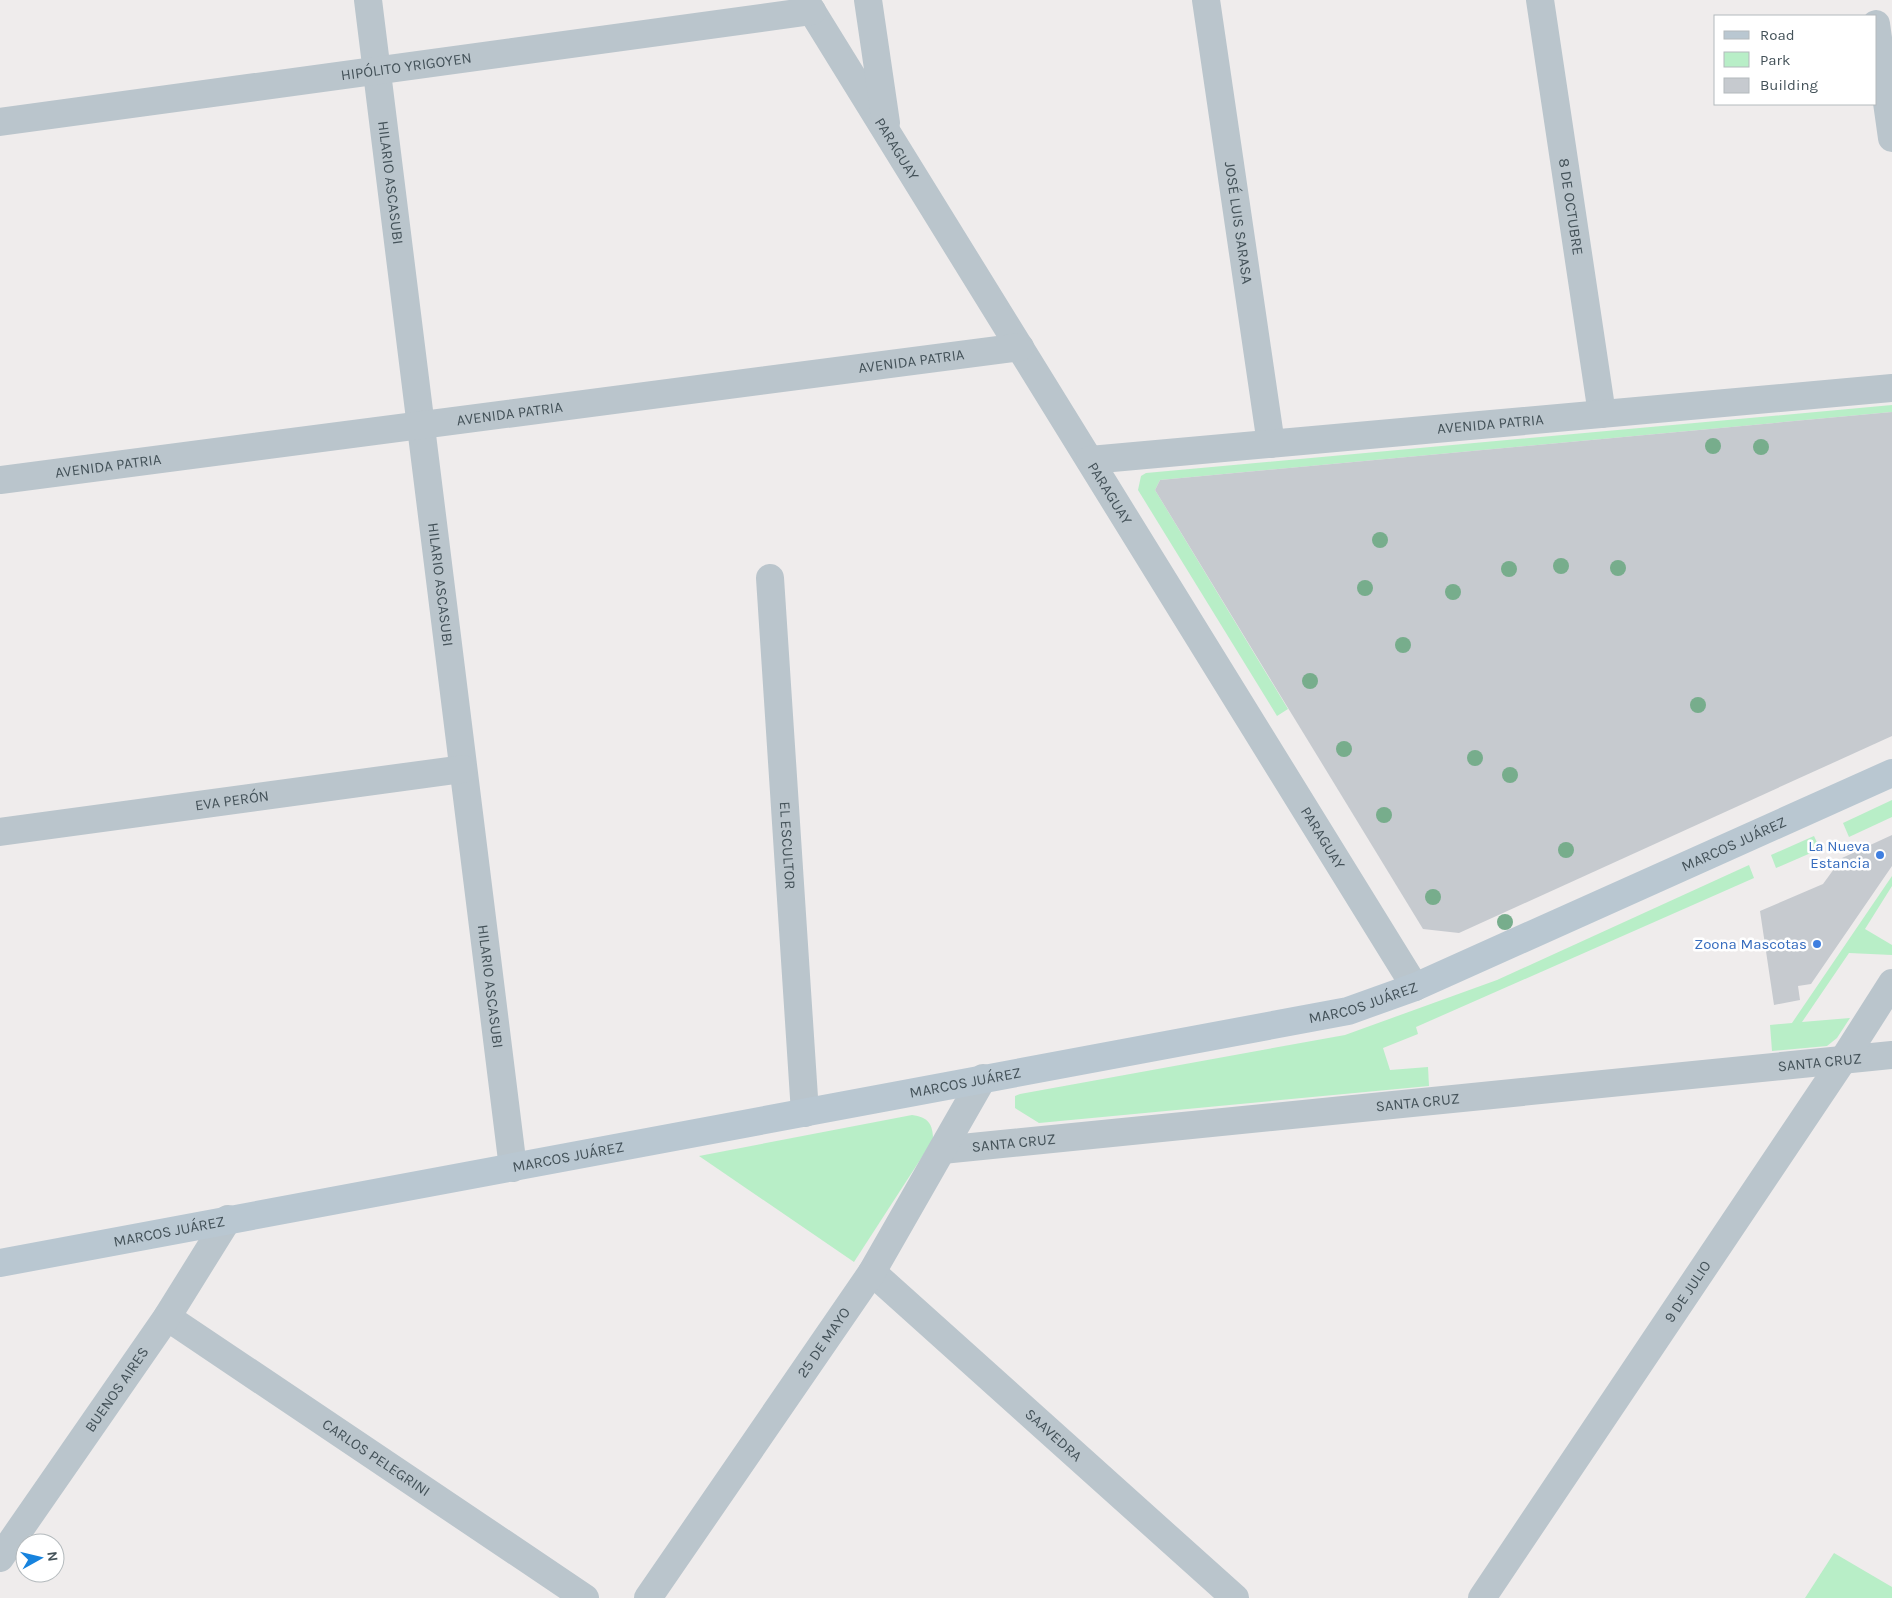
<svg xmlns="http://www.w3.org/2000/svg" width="1892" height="1598" font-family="Karla,sans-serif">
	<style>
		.green { fill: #b8eec7 }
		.building { fill: #c6cacf }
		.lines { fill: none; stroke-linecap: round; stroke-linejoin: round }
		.street { stroke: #bac5cc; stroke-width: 28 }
		.secondary { stroke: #b9c7d1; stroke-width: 28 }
		.tree { fill: #77ad8c }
		.shop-dot { fill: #3f7fe0; stroke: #fff; stroke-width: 2 }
		.labels { text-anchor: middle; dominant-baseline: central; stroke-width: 5; stroke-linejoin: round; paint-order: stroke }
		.street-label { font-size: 15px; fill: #445259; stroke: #fff }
		.shop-label { font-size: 15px; fill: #366cbe; stroke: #fff; text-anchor: end }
	</style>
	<rect width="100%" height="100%" fill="#efecec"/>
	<g class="green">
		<path d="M1892 405V412L1160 480 1155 490 1288 709 1277 716 1138 490 1141 476 1146 473Z"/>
		<path d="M1892 800V817L1849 837 1843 823Z"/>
		<path d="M1814 836 1820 849 1776 868 1771 855Z"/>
		<path d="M1749 865 1754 878 1416 1027 1418 1034 1383 1048 1390 1070 1428 1067 1429 1086 1039 1123 1015 1108V1096L1020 1094 1345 1035 1497 980Z"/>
		<path d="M1892 876V886L1865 929 1892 945V955L1849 953 1802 1022 1850 1018 1837 1038 1827 1046 1772 1051 1770 1025 1792 1023Z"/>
		<path d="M912 1115C928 1117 933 1124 933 1140L854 1262 699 1156Z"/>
		<path d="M1834 1553 1892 1587V1598H1805Z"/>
	</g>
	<g class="building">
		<path d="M1892 412V736L1459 933 1423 929 1155 490 1160 480Z"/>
		<path d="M1892 835V866L1811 984 1798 986 1800 1000 1774 1005 1760 911 1823 884 1842 858Z"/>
	</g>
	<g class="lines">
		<g class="street">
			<path id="s1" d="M368 0 513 1168"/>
			<path id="s2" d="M805 0 1415 987"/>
			<path d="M868 0 886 123"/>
			<path id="s3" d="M1206 0 1271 444"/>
			<path id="s4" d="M1540 0 1602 414"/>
			<path d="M1876 24 1892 138"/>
			<path id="s5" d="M0 122 812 11"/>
			<path id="s6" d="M1090 460 1892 388"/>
			<path id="s7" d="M0 480 1020 347"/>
			<path id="s8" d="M770 578 805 1113"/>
			<path id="s9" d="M0 832 463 769"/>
			<path id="s10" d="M942 1150 1892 1055"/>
			<path id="s11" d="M872 1272 1235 1598"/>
			<path id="s12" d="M167 1317 585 1598"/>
			<path id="s13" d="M0 1558 167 1317 228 1219"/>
			<path id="s14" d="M648 1598 872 1272 983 1078"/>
			<path id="s15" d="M1482 1598 1843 1060 1892 983"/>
		</g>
		<path class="secondary" id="s16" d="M0 1263 1348 1011 1415 987 1892 773"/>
	</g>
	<g class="tree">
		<circle cx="1713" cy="446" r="8"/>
		<circle cx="1761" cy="447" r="8"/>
		<circle cx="1380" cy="540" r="8"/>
		<circle cx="1561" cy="566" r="8"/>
		<circle cx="1618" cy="568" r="8"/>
		<circle cx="1509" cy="569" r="8"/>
		<circle cx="1365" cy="588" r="8"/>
		<circle cx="1453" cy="592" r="8"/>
		<circle cx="1403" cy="645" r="8"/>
		<circle cx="1310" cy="681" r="8"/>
		<circle cx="1698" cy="705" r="8"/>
		<circle cx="1344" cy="749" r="8"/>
		<circle cx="1475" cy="758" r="8"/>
		<circle cx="1510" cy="775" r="8"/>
		<circle cx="1384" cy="815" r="8"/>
		<circle cx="1566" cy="850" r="8"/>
		<circle cx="1433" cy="897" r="8"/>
		<circle cx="1505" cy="922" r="8"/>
	</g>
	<g class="shop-dot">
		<circle cx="1880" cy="855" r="5"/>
		<circle cx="1817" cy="944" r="5"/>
	</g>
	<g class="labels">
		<g class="street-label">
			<text stroke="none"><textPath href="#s5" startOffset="410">HIPÓLITO YRIGOYEN</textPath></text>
			<text stroke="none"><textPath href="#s2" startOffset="175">PARAGUAY</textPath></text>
			<text stroke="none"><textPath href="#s1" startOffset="184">HILARIO ASCASUBI</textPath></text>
			<text stroke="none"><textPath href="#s4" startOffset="209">8 DE OCTUBRE</textPath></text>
			<text stroke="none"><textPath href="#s3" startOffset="225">JOSÉ LUIS SARASA</textPath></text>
			<text stroke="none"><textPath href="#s7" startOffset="919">AVENIDA PATRIA</textPath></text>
			<text stroke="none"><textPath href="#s7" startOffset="514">AVENIDA PATRIA</textPath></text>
			<text stroke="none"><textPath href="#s6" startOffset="402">AVENIDA PATRIA</textPath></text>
			<text stroke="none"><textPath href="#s7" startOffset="109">AVENIDA PATRIA</textPath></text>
			<text stroke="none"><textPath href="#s2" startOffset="580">PARAGUAY</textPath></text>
			<text stroke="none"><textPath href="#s1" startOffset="589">HILARIO ASCASUBI</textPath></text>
			<text stroke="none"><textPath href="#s9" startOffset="234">EVA PERÓN</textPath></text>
			<text stroke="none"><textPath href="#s2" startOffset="985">PARAGUAY</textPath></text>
			<text stroke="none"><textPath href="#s16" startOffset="1792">MARCOS JUÁREZ</textPath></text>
			<text stroke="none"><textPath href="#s8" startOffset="268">EL ESCULTOR</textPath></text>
			<text stroke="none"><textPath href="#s1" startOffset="994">HILARIO ASCASUBI</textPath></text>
			<text stroke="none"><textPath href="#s16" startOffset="1388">MARCOS JUÁREZ</textPath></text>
			<text stroke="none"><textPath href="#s10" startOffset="882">SANTA CRUZ</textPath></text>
			<text stroke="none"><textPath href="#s16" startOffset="982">MARCOS JUÁREZ</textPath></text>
			<text stroke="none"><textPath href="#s10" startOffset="478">SANTA CRUZ</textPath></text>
			<text stroke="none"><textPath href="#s10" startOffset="72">SANTA CRUZ</textPath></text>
			<text stroke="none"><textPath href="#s16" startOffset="578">MARCOS JUÁREZ</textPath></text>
			<text stroke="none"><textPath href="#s16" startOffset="172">MARCOS JUÁREZ</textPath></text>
			<text stroke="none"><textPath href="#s15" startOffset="369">9 DE JULIO</textPath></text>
			<text stroke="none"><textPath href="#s14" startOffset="310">25 DE MAYO</textPath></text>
			<text stroke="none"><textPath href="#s13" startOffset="205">BUENOS AIRES</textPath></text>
			<text stroke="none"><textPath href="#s11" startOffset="244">SAAVEDRA</textPath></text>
			<text stroke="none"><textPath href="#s12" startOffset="252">CARLOS PELEGRINI</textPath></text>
		</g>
		<g class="shop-label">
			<text x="1870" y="846">La Nueva<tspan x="1870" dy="17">Estancia</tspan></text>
			<text x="1807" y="944">Zoona Mascotas</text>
		</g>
	</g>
	<rect x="1714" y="15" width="162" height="90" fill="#ffffff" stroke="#b4babd"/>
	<rect x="1724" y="31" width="25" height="8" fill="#b9c7d1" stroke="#b4babd"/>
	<text x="1760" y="40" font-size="15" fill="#445259">Road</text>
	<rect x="1724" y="52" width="25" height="15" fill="#b8eec7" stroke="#b4babd"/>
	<text x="1760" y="65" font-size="15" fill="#445259">Park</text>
	<rect x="1724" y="78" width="25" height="15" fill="#c6cacf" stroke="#b4babd"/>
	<text x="1760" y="90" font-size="15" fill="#445259">Building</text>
	<g transform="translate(40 1558) rotate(82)"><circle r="24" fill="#ffffff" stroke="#b4babd"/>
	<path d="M0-4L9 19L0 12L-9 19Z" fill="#1783de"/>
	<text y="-8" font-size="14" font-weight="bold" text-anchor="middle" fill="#445259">N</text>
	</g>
</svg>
